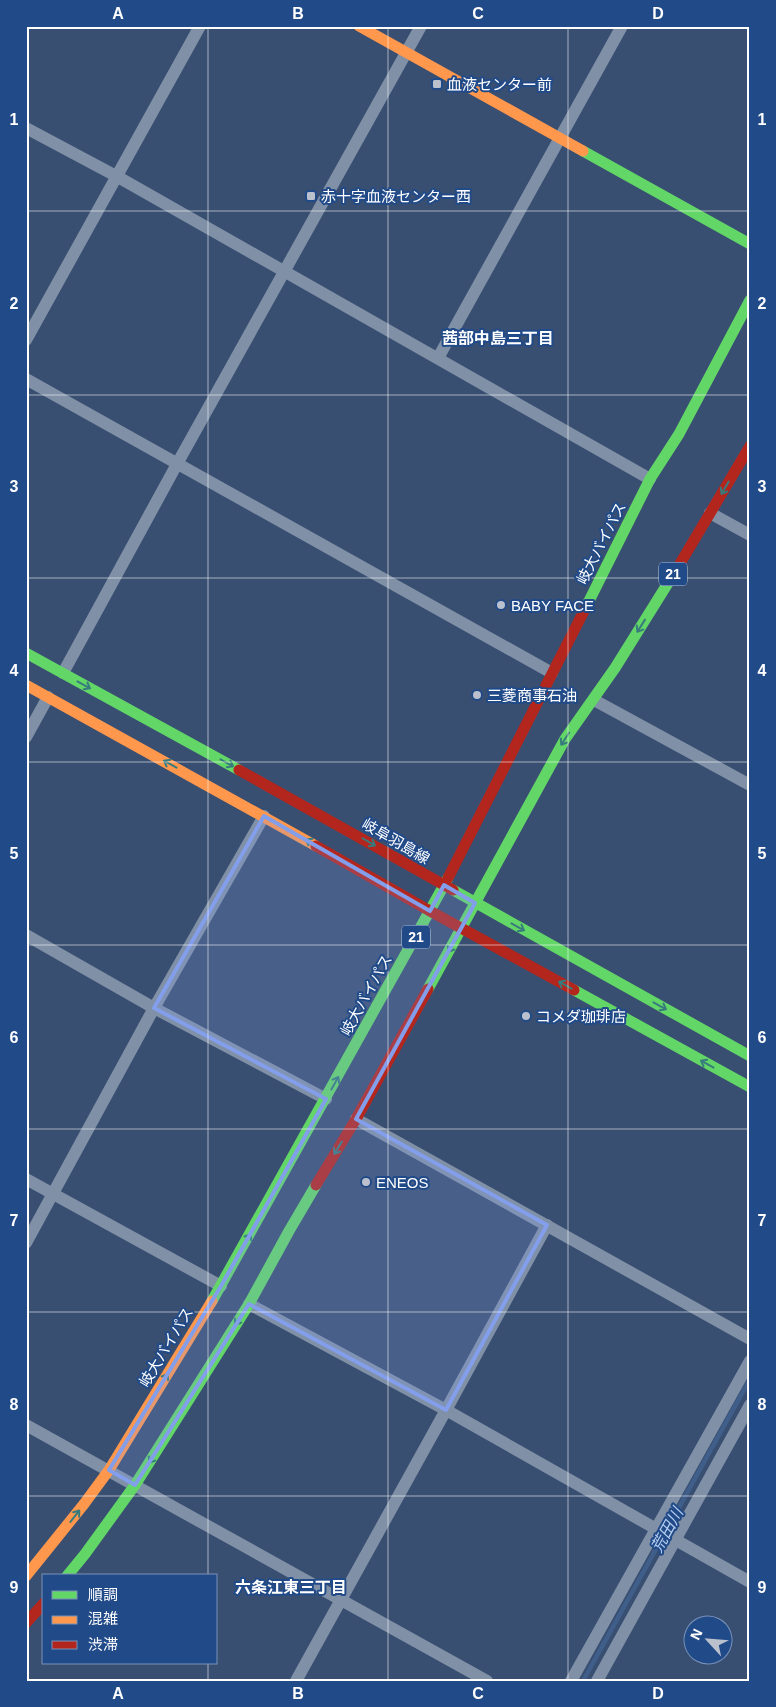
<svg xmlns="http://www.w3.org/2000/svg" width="776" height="1707" font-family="Arial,'Noto Sans JP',sans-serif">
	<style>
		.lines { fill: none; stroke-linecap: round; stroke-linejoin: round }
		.stream { stroke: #405e8a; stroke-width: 4.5 }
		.street { stroke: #8090a7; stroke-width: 12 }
		.fast { stroke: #63d668; stroke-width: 11 }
		.slow { stroke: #ff974d; stroke-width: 11 }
		.jam { stroke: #b3261e; stroke-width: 11 }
		.oneway { stroke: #387b7d }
		.marked { fill: #839eea; fill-opacity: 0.2; stroke: #839eea; stroke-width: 4; stroke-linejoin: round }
		.grid { fill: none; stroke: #fff; stroke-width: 1; stroke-opacity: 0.55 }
		.poi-dot { fill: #bac1cd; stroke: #214a89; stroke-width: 2 }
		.labels { text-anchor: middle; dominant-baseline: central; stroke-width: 4; stroke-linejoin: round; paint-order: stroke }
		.shield { fill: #214a89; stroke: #bcc9dc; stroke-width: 1 }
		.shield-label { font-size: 14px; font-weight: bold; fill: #fff }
		.poi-label { font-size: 15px; fill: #fff; stroke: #214a89; text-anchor: start }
		.street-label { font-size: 15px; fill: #fff; stroke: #214a89 }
		.neighbourhood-label { font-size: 16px; font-weight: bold; fill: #fff; stroke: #214a89 }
		.water-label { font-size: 16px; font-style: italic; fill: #b8d0f2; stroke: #214a89 }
		.neatline { fill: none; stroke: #fff; stroke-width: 2 }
		.grid-label { font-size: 16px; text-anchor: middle; font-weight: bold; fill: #fff }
	</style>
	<rect width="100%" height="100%" fill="#394f71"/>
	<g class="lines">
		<path class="stream" d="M583 1681 750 1379"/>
		<g class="street">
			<path d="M26 128 118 177 650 479"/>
			<path d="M26 340 200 26"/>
			<path d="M438 358 622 26"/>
			<path d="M26 379 552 673"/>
			<path d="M710 513 750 535"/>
			<path d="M63 673 177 464 421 26"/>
			<path d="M594 700 750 785"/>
			<path d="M26 737 48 697"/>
			<path d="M26 935 154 1008 326 1099"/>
			<path d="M356 1119 750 1339"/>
			<path d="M26 1179 221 1286"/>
			<path d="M26 1243 154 1008 264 816"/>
			<path d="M249 1304 446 1410 750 1582"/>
			<path d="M26 1425 487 1681"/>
			<path d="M296 1681 446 1410 547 1225"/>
			<path d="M571 1681 750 1361"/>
			<path d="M597 1681 750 1405"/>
		</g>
		<g class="fast">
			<path d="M583 151 750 244"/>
			<path d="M586 607 650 479 679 434 750 300"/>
			<path d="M26 653 239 770"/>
			<path d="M453 890 750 1056"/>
			<path d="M428 989 565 739 615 668 678 567"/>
			<path d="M574 990 750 1087"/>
			<path d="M212 1301 448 878"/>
			<path d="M67 1576 85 1554 135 1485 249 1304 289 1231 316 1185"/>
		</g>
		<g class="slow">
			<path d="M359 26 583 151"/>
			<path d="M26 685 316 846"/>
			<path d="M26 1576 84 1504 109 1470 212 1301"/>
		</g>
		<g class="jam">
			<path d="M678 567 750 446"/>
			<path d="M239 770 453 890"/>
			<path d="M316 846 430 911 574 990"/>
			<path d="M448 878 586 607"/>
			<path d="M316 1185 356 1119 428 989"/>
			<path d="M26 1623 44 1603"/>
		</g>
	</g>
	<defs><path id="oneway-shaft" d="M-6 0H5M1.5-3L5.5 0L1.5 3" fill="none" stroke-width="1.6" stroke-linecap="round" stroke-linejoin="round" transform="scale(1.25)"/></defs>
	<g class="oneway">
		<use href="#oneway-shaft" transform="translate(725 488) rotate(120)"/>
		<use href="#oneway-shaft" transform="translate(641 626) rotate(122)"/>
		<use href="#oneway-shaft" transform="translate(84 685) rotate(29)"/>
		<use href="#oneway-shaft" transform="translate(565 739) rotate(123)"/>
		<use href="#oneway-shaft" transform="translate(227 763) rotate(29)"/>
		<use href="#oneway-shaft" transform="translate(170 764) rotate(-151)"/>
		<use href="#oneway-shaft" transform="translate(369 842) rotate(30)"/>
		<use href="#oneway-shaft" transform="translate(312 843) rotate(-150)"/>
		<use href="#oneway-shaft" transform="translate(518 927) rotate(29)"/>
		<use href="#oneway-shaft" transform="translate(452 946) rotate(120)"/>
		<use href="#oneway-shaft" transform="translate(565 985) rotate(-151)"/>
		<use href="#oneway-shaft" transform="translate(660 1006) rotate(29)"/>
		<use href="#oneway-shaft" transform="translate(707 1064) rotate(-151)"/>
		<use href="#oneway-shaft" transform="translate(335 1083) rotate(-61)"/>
		<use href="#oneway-shaft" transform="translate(338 1148) rotate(121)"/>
		<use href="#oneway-shaft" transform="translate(247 1240) rotate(-60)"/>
		<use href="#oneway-shaft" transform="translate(239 1319) rotate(122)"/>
		<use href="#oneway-shaft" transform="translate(164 1380) rotate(-59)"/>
		<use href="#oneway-shaft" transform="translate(153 1457) rotate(122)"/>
		<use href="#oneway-shaft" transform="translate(75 1516) rotate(-52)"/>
	</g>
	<path class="marked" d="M264 816 430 911 444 885 475 903 356 1119 547 1225 446 1410 249 1304 135 1485 109 1470 221 1286 326 1099 154 1008Z"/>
	<path class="grid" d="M208 26V1576M388 26V1681M568 26V1681M26 211H750M26 395H750M26 578H750M26 762H750M26 945H750M26 1129H750M26 1312H750M26 1496H750M208 1663V1681"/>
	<g class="poi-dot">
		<rect x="432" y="79" width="10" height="10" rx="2.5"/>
		<rect x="306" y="191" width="10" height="10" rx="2.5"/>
		<circle cx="501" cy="605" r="5"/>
		<circle cx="477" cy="695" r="5"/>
		<circle cx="526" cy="1016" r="5"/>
		<circle cx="366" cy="1182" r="5"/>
	</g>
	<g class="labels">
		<g class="shield">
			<rect x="659" y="562.5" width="28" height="23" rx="4"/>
			<rect x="402" y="925.5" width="28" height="23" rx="4"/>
		</g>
		<g class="shield-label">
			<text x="673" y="574">21</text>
			<text x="416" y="937">21</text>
		</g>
		<g class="poi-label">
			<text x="447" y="84">血液センター前</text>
			<text x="321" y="196">赤十字血液センター西</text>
			<text x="511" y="605">BABY FACE</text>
			<text x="487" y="695">三菱商事石油</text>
			<text x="536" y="1016">コメダ珈琲店</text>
			<text x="376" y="1182">ENEOS</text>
		</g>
		<g class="street-label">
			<text transform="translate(601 543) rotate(-63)">岐大バイパス</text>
			<text transform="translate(396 841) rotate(30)">岐阜羽島線</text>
			<text transform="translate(366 995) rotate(-61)">岐大バイパス</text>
			<text transform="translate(166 1347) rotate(-59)">岐大バイパス</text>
		</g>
		<g class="neighbourhood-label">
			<text x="498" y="338">茜部中島三丁目</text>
			<text x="291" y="1587">六条江東三丁目</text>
		</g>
		<g class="water-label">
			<text transform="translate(667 1530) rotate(-61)">荒田川</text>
		</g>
	</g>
	<rect width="776" height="1707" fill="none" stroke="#214a89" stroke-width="55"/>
	<rect x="42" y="1574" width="175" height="90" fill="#214a89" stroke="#7a92b8"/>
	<rect x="52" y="1591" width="25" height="8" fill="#63d668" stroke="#7a92b8"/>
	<text x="88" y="1600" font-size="15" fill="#ffffff">順調</text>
	<rect x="52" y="1616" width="25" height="8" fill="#ff974d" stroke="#7a92b8"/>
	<text x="88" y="1624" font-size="15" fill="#ffffff">混雑</text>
	<rect x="52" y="1641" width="25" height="8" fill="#b3261e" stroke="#7a92b8"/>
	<text x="88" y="1650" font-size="15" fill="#ffffff">渋滞</text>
	<g transform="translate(708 1640) rotate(296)"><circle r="24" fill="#214a89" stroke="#7a92b8"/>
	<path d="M0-4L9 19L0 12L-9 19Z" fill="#bac1cd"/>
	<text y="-8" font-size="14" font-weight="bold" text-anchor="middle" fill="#ffffff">N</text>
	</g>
	<rect x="28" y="28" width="720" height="1652" class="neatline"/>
	<g class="grid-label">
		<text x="118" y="19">A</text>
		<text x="298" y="19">B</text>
		<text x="478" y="19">C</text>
		<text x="658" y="19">D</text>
		<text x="14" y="125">1</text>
		<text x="762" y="125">1</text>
		<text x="14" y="309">2</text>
		<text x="762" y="309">2</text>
		<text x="14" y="492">3</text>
		<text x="762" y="492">3</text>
		<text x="14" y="676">4</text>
		<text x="762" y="676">4</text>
		<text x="14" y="859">5</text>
		<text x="762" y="859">5</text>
		<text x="14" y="1043">6</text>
		<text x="762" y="1043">6</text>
		<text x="14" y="1226">7</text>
		<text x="762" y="1226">7</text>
		<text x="14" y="1410">8</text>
		<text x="762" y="1410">8</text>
		<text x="14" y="1593">9</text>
		<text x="762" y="1593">9</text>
		<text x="118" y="1699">A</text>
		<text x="298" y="1699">B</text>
		<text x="478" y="1699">C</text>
		<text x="658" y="1699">D</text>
	</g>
</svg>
